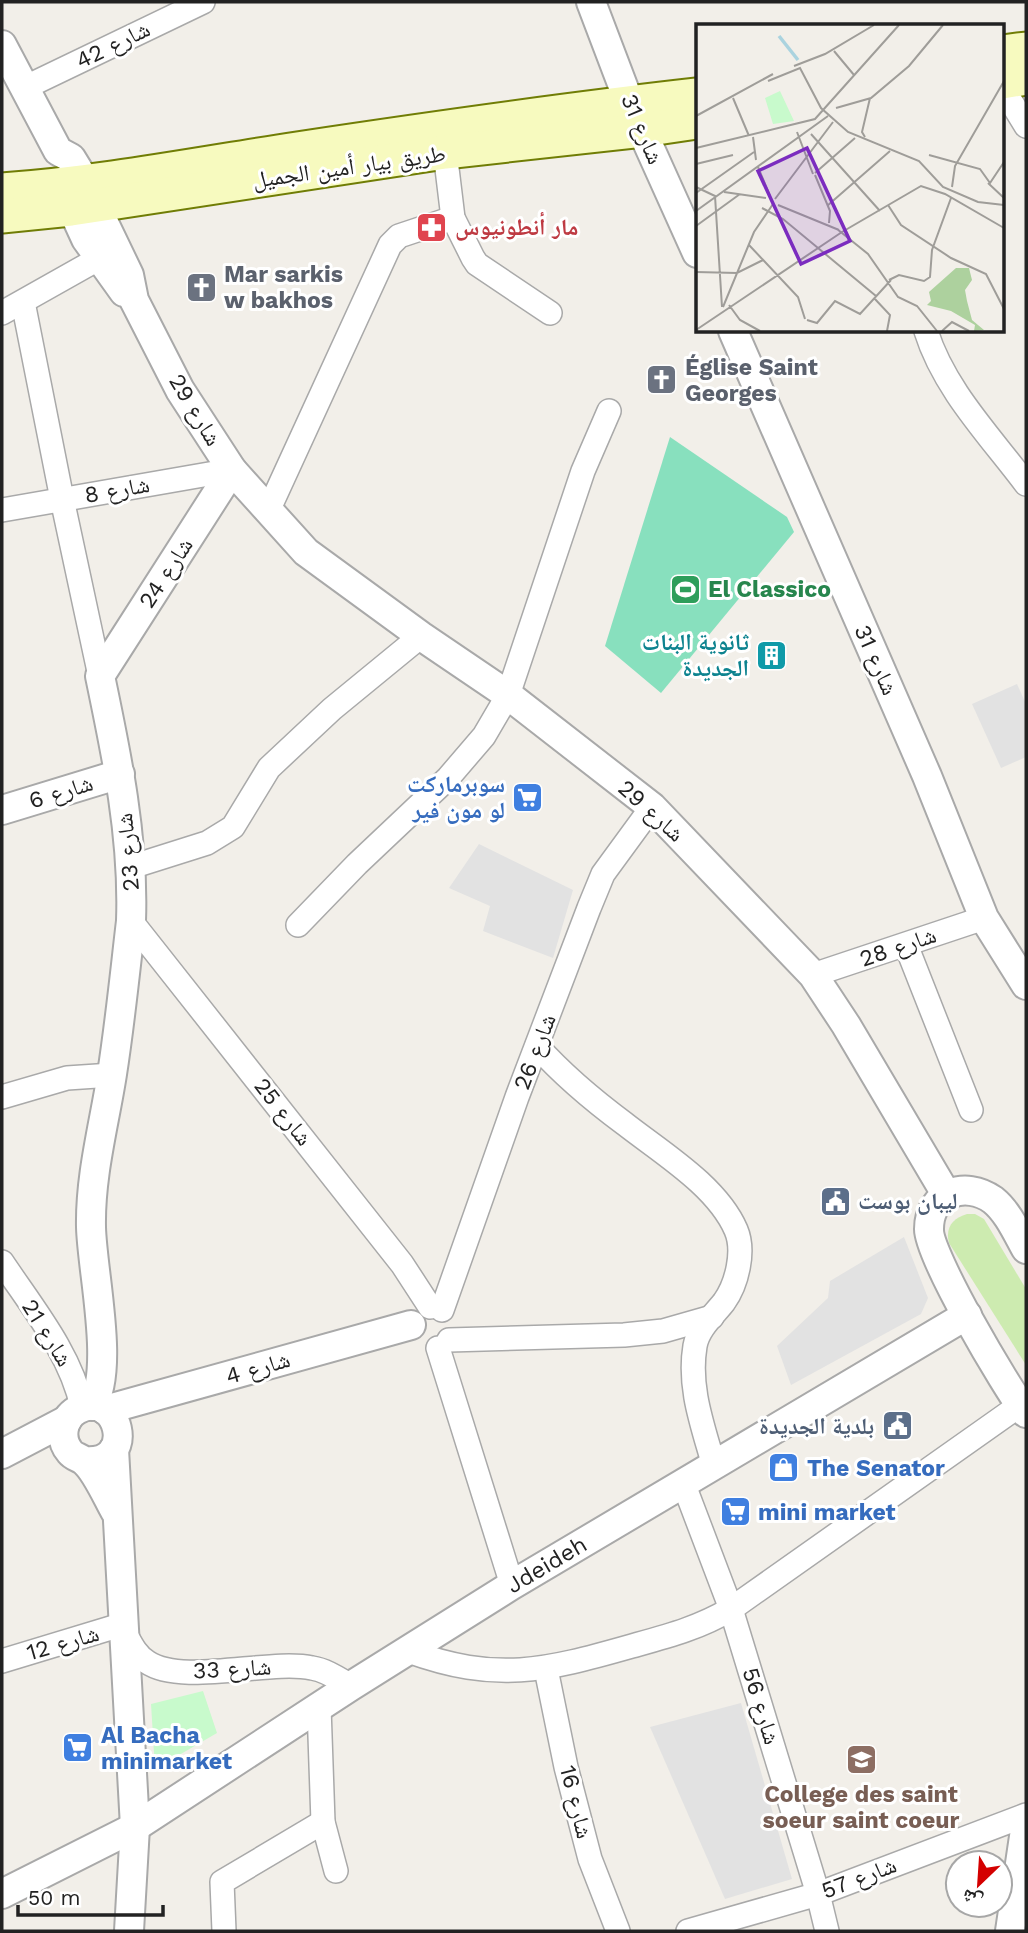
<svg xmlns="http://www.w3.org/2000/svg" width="1028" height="1933" font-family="'Work Sans','Noto Naskh Arabic',sans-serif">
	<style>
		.grass { fill: #cdebb0 }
		.park { fill: #c8facc }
		.pitch { fill: #88e0be }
		.parking { fill: #e2e2e2 }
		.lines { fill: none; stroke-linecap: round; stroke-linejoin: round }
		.minor-casing { stroke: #a9a9a9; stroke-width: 26 }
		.tertiary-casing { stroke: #a9a9a9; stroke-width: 32 }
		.secondary-casing { stroke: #707d05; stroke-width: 37 }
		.minor { stroke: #fff; stroke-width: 23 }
		.tertiary { stroke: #fff; stroke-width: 28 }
		.secondary { stroke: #f7fabf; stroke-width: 33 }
		.labels { text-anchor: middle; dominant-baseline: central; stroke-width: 6; stroke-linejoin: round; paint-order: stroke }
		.street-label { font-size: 23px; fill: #222; stroke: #fff }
		.health-label { font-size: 23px; font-weight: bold; fill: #be3a42; stroke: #fff; text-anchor: start }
		.worship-label { font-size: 23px; font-weight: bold; fill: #5b616d; stroke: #fff; text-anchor: start }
		.leisure-label { font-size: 23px; font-weight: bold; fill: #27864d; stroke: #fff; text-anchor: start }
		.culture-label { font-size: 23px; font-weight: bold; fill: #0d838f; stroke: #fff; text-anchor: end }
		.shop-label { font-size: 23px; font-weight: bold; fill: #366cbe; stroke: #fff; text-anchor: start }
		.service-label { font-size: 23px; font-weight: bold; fill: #4e5e75; stroke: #fff; text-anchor: start }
		.education-label { font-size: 23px; font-weight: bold; fill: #785e54; stroke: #fff }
		.inset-river { fill: none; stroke: #aad3df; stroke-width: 3.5 }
		.inset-road { fill: none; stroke: #9f9d99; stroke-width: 2 }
		.view { fill: #7b2cbf; fill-opacity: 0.15; stroke: #7b2cbf; stroke-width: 3.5 }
		.inset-edge { fill: none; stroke: #222; stroke-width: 3.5 }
	</style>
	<rect width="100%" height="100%" fill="#f2efe9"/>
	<path class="grass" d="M967 1214H975L984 1219 1026 1289V1365L949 1243C945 1227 953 1218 967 1214Z"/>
	<path class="park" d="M203 1691 217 1733 155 1769 151 1704Z"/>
	<path class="pitch" d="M670 437 787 517 794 532 661 693 605 646Z"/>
	<g class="parking">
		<path d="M1017 684 1026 704V757L1001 768 972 704Z"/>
		<path d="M479 844 573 890 553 958 483 931 490 906 449 888Z"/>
		<path d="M904 1237 928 1298 921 1314 791 1385 777 1346 828 1298 830 1281Z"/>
		<path d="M741 1703 792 1879 725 1899 650 1727Z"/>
	</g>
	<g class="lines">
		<defs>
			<g id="minor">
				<path d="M1002 87 1026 126"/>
				<path d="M24 88 203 2"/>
				<path d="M445 152 453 218 473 258 477 264 550 313"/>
				<path d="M23 302 62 499 100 676"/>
				<path d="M2 313 98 259"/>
				<path d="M926 331C944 389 990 436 1026 484"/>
				<path d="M2 510 232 470"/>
				<path d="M268 511 390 245 399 236 453 218"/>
				<path d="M131 867 207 843 233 827 269 768 332 709 421 636"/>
				<path d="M131 921 402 1264 430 1307"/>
				<path d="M298 925 357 864 448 778 484 736 508 695 583 471 609 411"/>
				<path d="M906 945 971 1110"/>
				<path d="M813 975 984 918"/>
				<path d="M537 1046C563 1075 594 1101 625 1124 662 1153 717 1186 736 1230 745 1251 737 1284 724 1302 714 1315 698 1328 695 1346 688 1388 703 1426 714 1466"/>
				<path d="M2 1097 67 1078 112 1075"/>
				<path d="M2 1262C32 1307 71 1354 82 1407"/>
				<path d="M442 1310 517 1097 589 908 603 874 652 807"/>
				<path d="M449 1340 624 1335 663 1331 712 1317"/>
				<path d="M438 1348 512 1585"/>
				<path d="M684 1485 731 1609 818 1894 827 1931"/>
				<path d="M125 1633C131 1644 136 1655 147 1662 182 1686 269 1659 312 1668 326 1670 339 1679 351 1686"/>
				<path d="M408 1651C497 1683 544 1671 632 1646 668 1636 699 1628 731 1609L1020 1405"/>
				<path d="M2 1661 124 1624"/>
				<path d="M546 1669 566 1767 590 1859 618 1931"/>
				<path d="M319 1707 323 1822 336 1871"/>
				<path d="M224 1931 222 1882 323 1822"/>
				<path d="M688 1931 818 1894 1026 1815"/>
			</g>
			<g id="tertiary">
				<path d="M591 2 629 102 697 253"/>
				<path d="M2 45 58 151 71 158 79 171 129 275 134 300 180 390 232 470 306 552 421 636 508 695 652 807 813 975 846 1025 946 1194"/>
				<path d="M63 189 86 239 124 292"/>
				<path d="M733 331 927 776 984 918 1026 985"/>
				<path d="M2 810 120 774"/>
				<path d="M1026 1249C1017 1233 1008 1212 993 1200 965 1180 929 1193 929 1229 928 1255 1007 1389 1026 1413"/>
				<path d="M92 1406C115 1369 92 1272 91 1227 90 1175 104 1125 112 1074 120 1023 125 972 131 921 134 838 117 757 100 676L232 470"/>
				<path d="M105 1410 411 1325"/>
				<path d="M114 1449 135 1827 129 1931"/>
				<path d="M2 1454 67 1420"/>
				<path d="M84 1461C140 1466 118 1386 77 1410 62 1419 59 1439 70 1452 74 1457 79 1457 84 1461 96 1471 107 1497 115 1511"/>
				<path id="s1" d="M2 1894 135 1827 351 1686 512 1585 967 1315"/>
				<path d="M1010 1931 1026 1823"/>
			</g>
			<g id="secondary">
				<path d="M1002 52 1026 49"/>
				<path d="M1002 82 1026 78"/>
				<path d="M2 190C101 183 199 164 297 149 430 129 563 110 697 95"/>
				<path d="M2 216 71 209 445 152 643 130 697 122"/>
			</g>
		</defs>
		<use href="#minor" class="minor-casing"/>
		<use href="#tertiary" class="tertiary-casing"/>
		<use href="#secondary" class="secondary-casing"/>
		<use href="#minor" class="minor"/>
		<use href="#tertiary" class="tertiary"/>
		<use href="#secondary" class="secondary"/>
	</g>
	<defs>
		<symbol id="pharmacy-square" viewBox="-11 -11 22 22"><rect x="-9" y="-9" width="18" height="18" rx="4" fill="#e0444e" stroke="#fff"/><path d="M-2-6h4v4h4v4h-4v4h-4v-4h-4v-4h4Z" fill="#fff"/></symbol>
		<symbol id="church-square" viewBox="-11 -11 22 22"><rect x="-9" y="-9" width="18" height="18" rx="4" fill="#6b7280" stroke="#fff"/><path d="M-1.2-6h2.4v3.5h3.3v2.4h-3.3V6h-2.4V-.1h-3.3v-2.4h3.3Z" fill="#fff"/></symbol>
		<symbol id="stadium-square" viewBox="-11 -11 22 22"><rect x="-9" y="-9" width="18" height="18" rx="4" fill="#2e9e5b" stroke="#fff"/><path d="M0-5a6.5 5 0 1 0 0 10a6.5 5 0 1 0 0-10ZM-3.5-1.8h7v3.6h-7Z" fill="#fff"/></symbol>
		<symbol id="building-square" viewBox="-11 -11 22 22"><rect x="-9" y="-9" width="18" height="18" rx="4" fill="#0f9aa8" stroke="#fff"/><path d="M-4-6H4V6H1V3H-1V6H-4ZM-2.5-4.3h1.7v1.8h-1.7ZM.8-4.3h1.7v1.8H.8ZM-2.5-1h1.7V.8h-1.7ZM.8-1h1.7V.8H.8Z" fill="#fff"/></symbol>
		<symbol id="supermarket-square" viewBox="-11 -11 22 22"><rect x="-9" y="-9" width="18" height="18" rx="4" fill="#3f7fe0" stroke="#fff"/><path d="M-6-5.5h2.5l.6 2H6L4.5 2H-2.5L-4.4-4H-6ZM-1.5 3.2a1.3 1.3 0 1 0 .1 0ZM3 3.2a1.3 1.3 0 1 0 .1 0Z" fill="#fff"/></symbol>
		<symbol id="civic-square" viewBox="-11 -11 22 22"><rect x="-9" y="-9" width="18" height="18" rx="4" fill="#5c6f8a" stroke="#fff"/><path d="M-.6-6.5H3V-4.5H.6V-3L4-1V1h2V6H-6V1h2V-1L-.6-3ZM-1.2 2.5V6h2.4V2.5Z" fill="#fff"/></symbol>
		<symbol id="shop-square" viewBox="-11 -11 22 22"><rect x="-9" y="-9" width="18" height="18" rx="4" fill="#3f7fe0" stroke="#fff"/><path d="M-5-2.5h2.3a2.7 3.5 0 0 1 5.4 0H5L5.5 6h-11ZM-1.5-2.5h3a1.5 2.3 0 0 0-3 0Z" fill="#fff"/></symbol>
		<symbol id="school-square" viewBox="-11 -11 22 22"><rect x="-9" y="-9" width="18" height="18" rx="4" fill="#8d6e63" stroke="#fff"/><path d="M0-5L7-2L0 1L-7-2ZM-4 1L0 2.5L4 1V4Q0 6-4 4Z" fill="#fff"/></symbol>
	</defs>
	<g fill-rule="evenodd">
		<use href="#pharmacy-square" x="414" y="210" width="35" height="35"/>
		<use href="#church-square" x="184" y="270" width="35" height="35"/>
		<use href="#church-square" x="644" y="362" width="35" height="35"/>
		<use href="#stadium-square" x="668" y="572" width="35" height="35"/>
		<use href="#building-square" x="754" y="638" width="35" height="35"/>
		<use href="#supermarket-square" x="510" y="780" width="35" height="35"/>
		<use href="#civic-square" x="818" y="1184" width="35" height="35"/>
		<use href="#civic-square" x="880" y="1408" width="35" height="35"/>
		<use href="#shop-square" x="766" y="1450" width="35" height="35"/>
		<use href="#supermarket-square" x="718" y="1494" width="35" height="35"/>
		<use href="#supermarket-square" x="60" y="1730" width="35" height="35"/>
		<use href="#school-square" x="844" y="1742" width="35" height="35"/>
	</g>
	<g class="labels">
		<g class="street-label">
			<text transform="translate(113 45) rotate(-26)">شارع 42</text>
			<text transform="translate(642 129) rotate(67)">شارع 31</text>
			<text transform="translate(349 167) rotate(-8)">طريق بيار أمين الجميل</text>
			<text transform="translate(195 410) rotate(59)">شارع 29</text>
			<text transform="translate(117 490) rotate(-10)">شارع 8</text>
			<text transform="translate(166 573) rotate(-57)">شارع 24</text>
			<text transform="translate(876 660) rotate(66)">شارع 31</text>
			<text transform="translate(61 792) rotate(-17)">شارع 6</text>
			<text transform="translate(651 811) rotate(42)">شارع 29</text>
			<text transform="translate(128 852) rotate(-95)">شارع 23</text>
			<text transform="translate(898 947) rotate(-19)">شارع 28</text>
			<text transform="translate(535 1052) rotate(-69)">شارع 26</text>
			<text transform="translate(283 1112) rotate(52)">شارع 25</text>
			<text transform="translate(47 1333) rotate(58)">شارع 21</text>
			<text transform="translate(258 1368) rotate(-16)">شارع 4</text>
			<text stroke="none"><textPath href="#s1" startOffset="637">Jdeideh</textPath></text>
			<text transform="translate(63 1643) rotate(-16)">شارع 12</text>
			<text transform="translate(232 1669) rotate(-3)">شارع 33</text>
			<text transform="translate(761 1706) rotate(73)">شارع 56</text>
			<text transform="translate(576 1802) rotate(76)">شارع 16</text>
			<text transform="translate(859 1878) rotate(-21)">شارع 57</text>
		</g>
		<g class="health-label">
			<text x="455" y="227">مار أنطونيوس</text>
		</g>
		<g class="worship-label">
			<text x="224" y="274">Mar sarkis<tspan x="224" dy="26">w bakhos</tspan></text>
			<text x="685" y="367">Église Saint<tspan x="685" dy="26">Georges</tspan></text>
		</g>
		<g class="leisure-label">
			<text x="708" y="589">El Classico</text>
		</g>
		<g class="culture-label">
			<text x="749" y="642">ثانوية البنات<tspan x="749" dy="26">الجديدة</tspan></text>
		</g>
		<g class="shop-label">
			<text x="505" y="784" text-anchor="end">سوبرماركت<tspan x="505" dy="26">لو مون فير</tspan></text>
			<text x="807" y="1468">The Senator</text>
			<text x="758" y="1512">mini market</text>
			<text x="101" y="1735">Al Bacha<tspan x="101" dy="26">minimarket</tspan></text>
		</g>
		<g class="service-label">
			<text x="858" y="1201">ليبان بوست</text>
			<text x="874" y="1426" text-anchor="end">بلدية الجديدة</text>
		</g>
		<g class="education-label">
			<text x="861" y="1794">College des saint<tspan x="861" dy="26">soeur saint coeur</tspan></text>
		</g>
	</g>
	<g transform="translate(696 24)">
		<rect width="308" height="308" fill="#f2efe9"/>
		<path d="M260 244H273L276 256 269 266 271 277 276 296 288 306 278 307 279 301 255 287 231 281 235 277 233 268Z" fill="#add19e"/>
		<path d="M84 67 98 97 77 100 69 74Z" fill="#c8facc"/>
		<path class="inset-river" d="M83 12 102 36"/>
		<path class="inset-road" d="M138 27 158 51M98 42 129 30 178 1M72 57 104 44 125 84 152 108 223 137 247 163 282 178 308 181M37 74 53 112M140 84 175 74 213 42 247 1M0 92 77 50M101 108 117 150M115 110 184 187M57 113 60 136M169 113 166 108 174 74M0 124 119 95 203 1M233 131 284 145 294 159 308 138M0 140 37 131M62 143 74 172M119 149 159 114M119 151 134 187 133 199M292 159 308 174M0 163 19 172 26 283M256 163 259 142 308 57M28 168 70 174M0 169 58 128M79 175 137 98M82 181 143 206M192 181 205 201 255 234 290 250 308 285M131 182 194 127M66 184 87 195 180 272M0 187 132 92M0 202 44 170M141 205 172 230 202 273 221 282 241 307M53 221 102 273 109 295M0 248 41 249 67 236M193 256 203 251 228 257 234 253 236 226 255 174M178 274 194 291 191 307M33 281 44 296 64 307M27 283 58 208 77 180M111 296 121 299 139 277 164 290 195 256M0 306 146 208 225 162 249 170 308 204M246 307 256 298 273 307"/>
		<path class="view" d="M111 124 154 217 105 240 62 147Z"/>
		<rect width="308" height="308" class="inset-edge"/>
	</g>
	<rect width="1028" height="1933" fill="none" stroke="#222222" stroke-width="7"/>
	<g transform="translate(979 1884) rotate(205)"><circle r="33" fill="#ffffff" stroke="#a7a7a7" stroke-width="2"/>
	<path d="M0-5L12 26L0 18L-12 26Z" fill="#d40000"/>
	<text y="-10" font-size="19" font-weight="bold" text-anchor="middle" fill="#222222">ش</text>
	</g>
	<path d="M18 1905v10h145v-10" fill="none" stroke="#222222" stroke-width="3.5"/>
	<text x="28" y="1905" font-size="21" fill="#222222" stroke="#ffffff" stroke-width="5" paint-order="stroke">50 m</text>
</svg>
